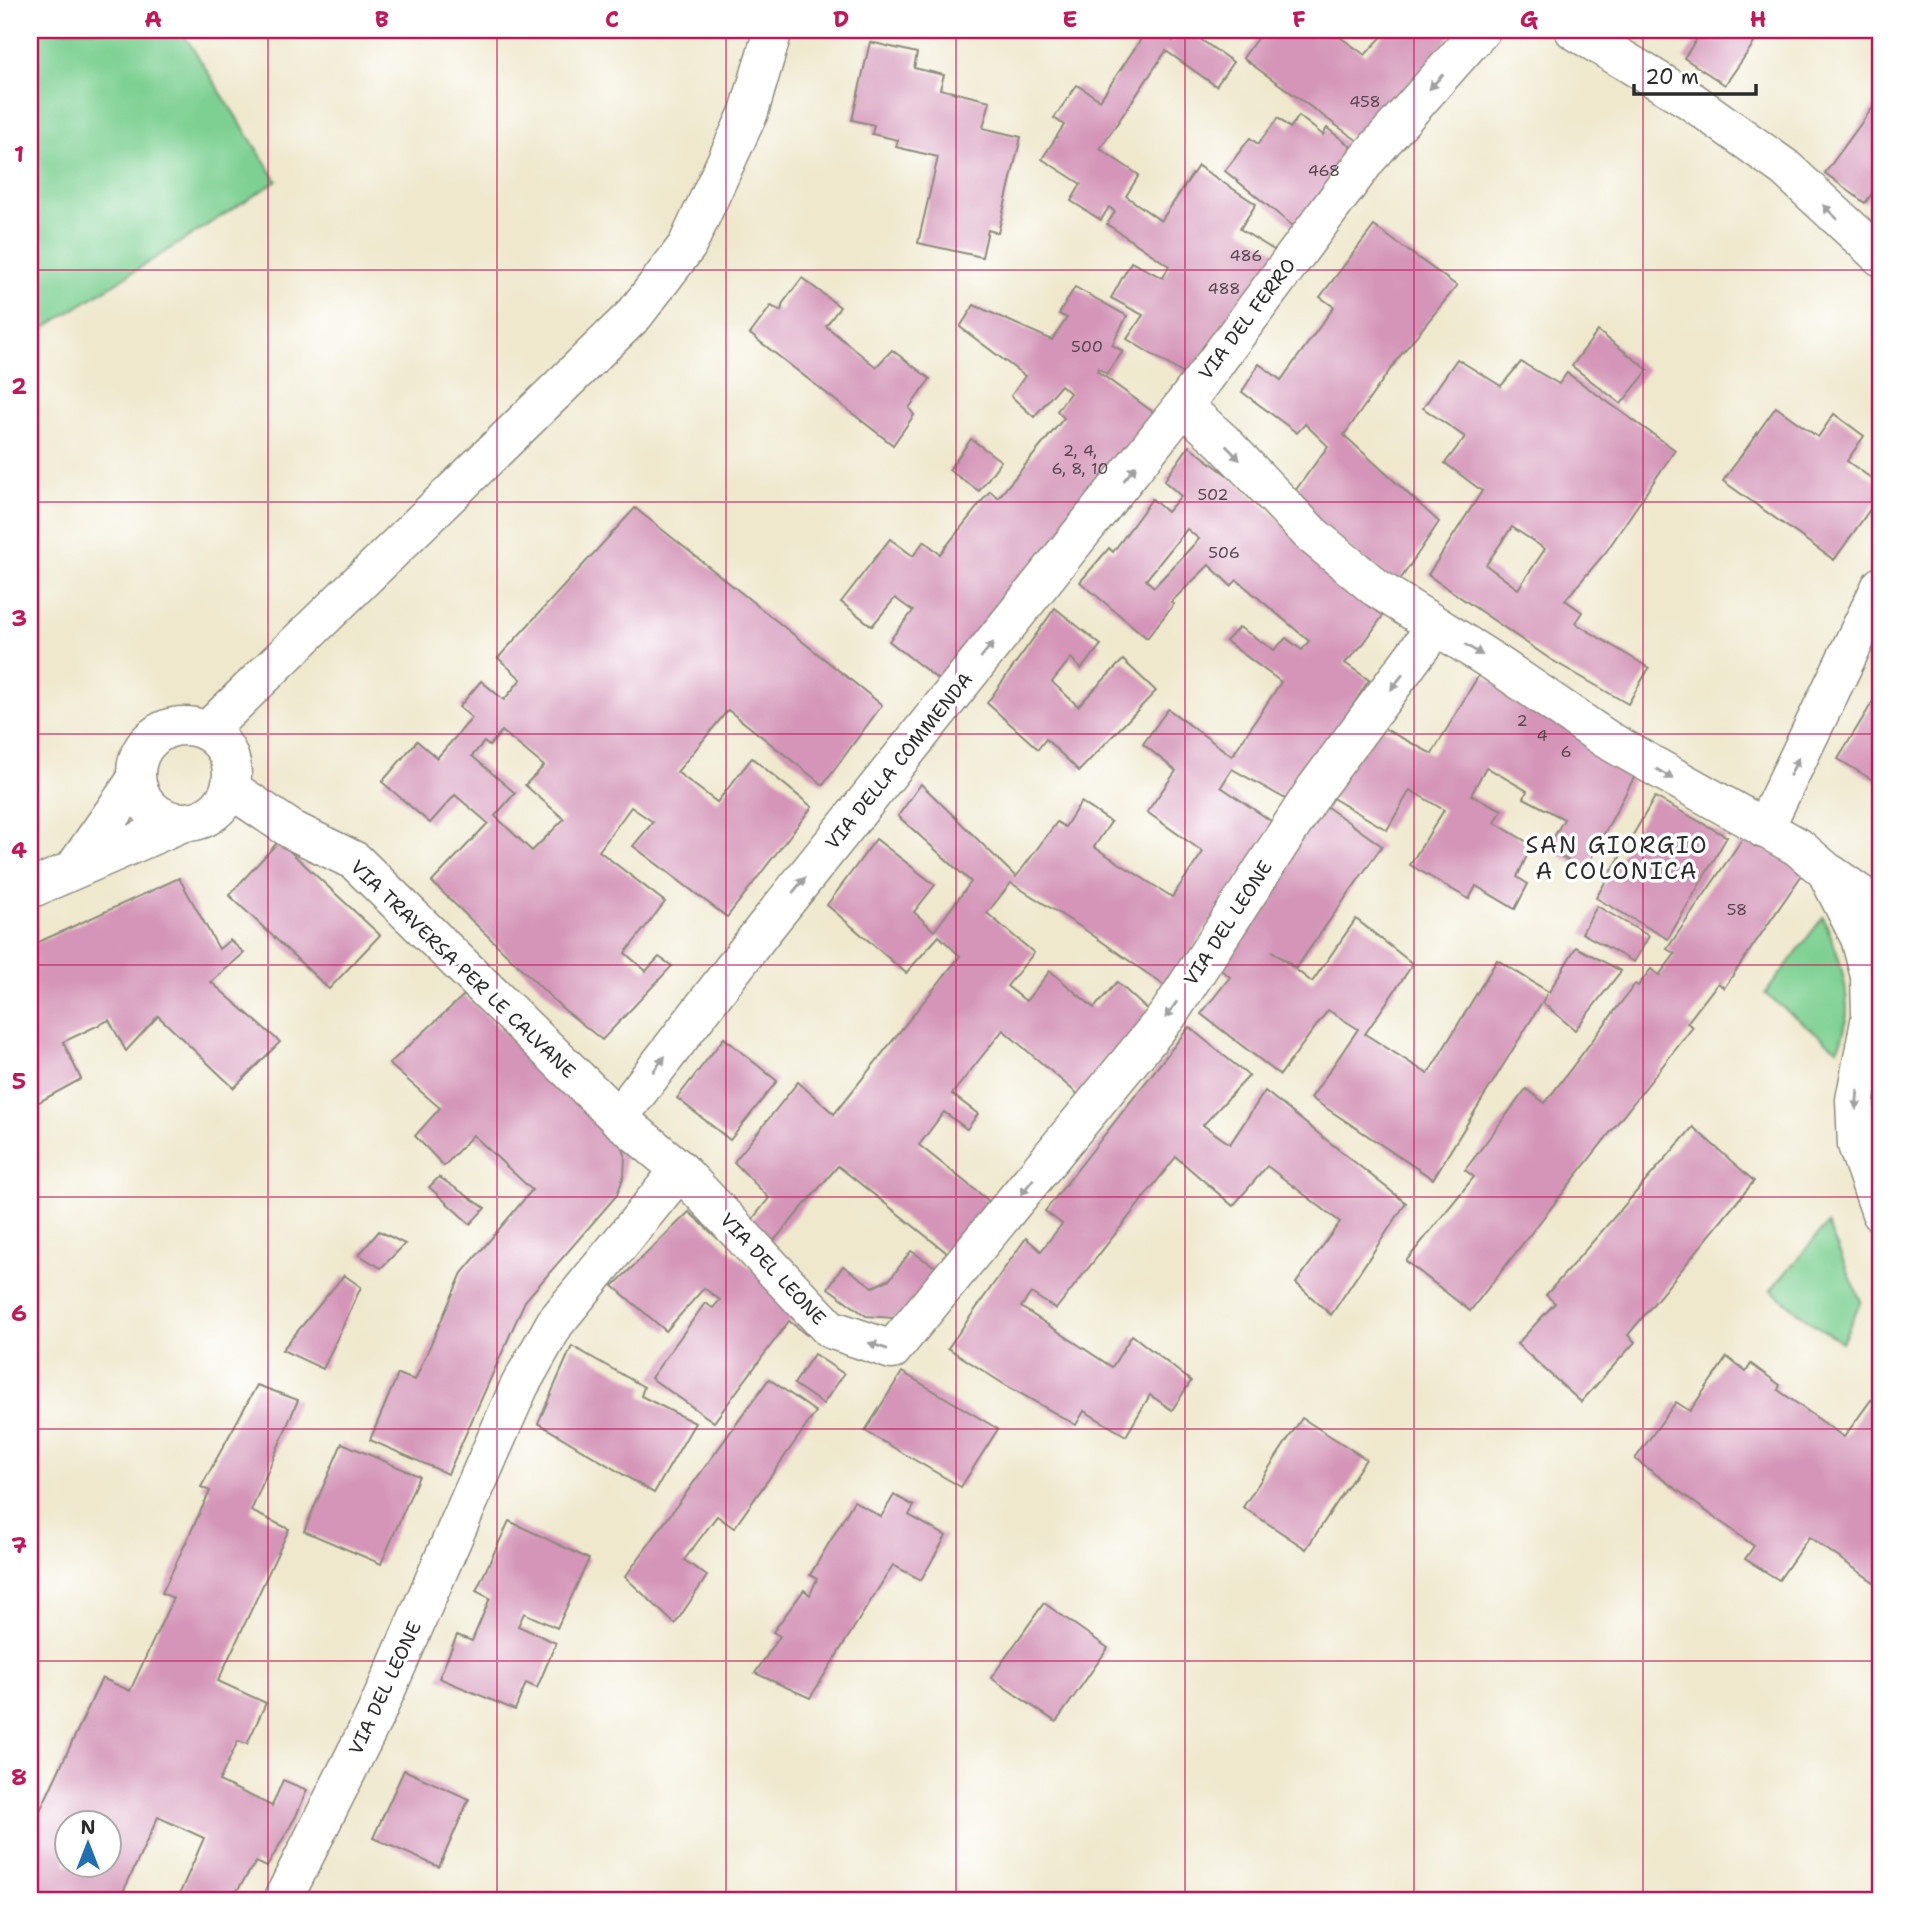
<svg xmlns="http://www.w3.org/2000/svg" width="1911" height="1931" font-family="'Shantell Sans',sans-serif">
	<style>
		.green { fill: #7dd092; stroke: #547e5e; stroke-width: 2 }
		.building { fill: #d495b8; fill-rule: evenodd }
		.lines { fill: none; stroke-linecap: round; stroke-linejoin: round }
		.minor-casing { stroke: #8d8a7c; stroke-width: 41 }
		.minor { stroke: #fff; stroke-width: 38 }
		.oneway { fill: #a0a0a0 }
		.grid { fill: none; stroke: #c2185b; stroke-width: 2; stroke-opacity: 0.55 }
		.labels { text-anchor: middle; dominant-baseline: central; stroke-width: 7; stroke-linejoin: round; paint-order: stroke }
		.number-label { font-size: 16px; fill: #55464e }
		.street-label { font-size: 19px; fill: #2b2b2b; stroke: #fff }
		.quarter-label { font-size: 23px; letter-spacing: 2px; fill: #2b2b2b; stroke: #fff }
		.neatline { fill: none; stroke: #c2185b; stroke-width: 2.5 }
		.grid-label { font-size: 23px; text-anchor: middle; font-weight: bold; fill: #c2185b }
	</style>
	<rect width="100%" height="100%" fill="#fff"/>
	<filter id="ink" filterUnits="userSpaceOnUse"><feTurbulence type="fractalNoise" baseFrequency=".0143" numOctaves="2"/><feDisplacementMap in="SourceGraphic" scale="14" xChannelSelector="R" yChannelSelector="G"/><feConvolveMatrix kernelMatrix="1 2 1 2 8 2 1 2 1" color-interpolation-filters="sRGB"/></filter>
	<filter id="wash" filterUnits="userSpaceOnUse"><feTurbulence type="fractalNoise" baseFrequency=".00686" numOctaves="4" result="noise"/><feDisplacementMap in="SourceGraphic" scale="28" xChannelSelector="R" yChannelSelector="G"/><feGaussianBlur stdDeviation="1.57" result="paint"/><feColorMatrix in="noise" values="0 0 0 0 0 0 0 0 0 0 0 0 0 0 0 0 0 1.4 0 .05"/><feComposite in="paint" operator="in"/></filter>
	<g filter="url(#wash)">
		<rect width="100%" height="100%" fill="#efe8cd"/>
		<g class="green">
			<path d="M30 30H181L277 181 30 337Z"/>
			<path d="M1823 917C1839 953 1859 1011 1837 1049L1765 994Z"/>
			<path d="M1827 1224 1861 1301 1842 1342 1810 1322 1771 1290Z"/>
		</g>
		<g id="blocks">
			<g class="building">
				<path d="M1147 30H1156L1173 41 1181 30H1187L1233 62 1216 86 1166 51 1100 149 1139 175 1126 196 1161 221 1198 166 1256 204 1240 229 1277 252 1187 376 1127 339 1143 315 1111 298 1131 262 1163 278 1169 266 1107 224 1115 212 1109 207 1101 220 1071 201 1081 184 1042 159 1064 125 1054 118 1077 85 1100 100Z"/>
				<path d="M1263 30H1330L1365 55 1388 30H1455L1362 144 1243 58Z"/>
				<path d="M1703 30H1763L1725 85 1684 58Z"/>
				<path d="M870 42 917 53 914 68 944 75 940 89 990 101 983 128 1021 137 998 233 988 230 982 257 918 243 938 157 896 147 898 140 872 134 874 125 852 120Z"/>
				<path d="M1881 96V181L1865 203 1825 173Z"/>
				<path d="M1299 116 1323 135 1327 128 1363 156 1304 235 1225 171 1250 138 1258 144 1278 118 1290 128Z"/>
				<path d="M1374 226 1457 286 1399 357 1344 435 1439 522 1396 586 1289 499 1328 446 1305 424 1297 433 1242 392 1259 364 1281 380 1334 307 1320 297Z"/>
				<path d="M802 278 840 307 826 326 876 367 892 350 930 379 909 408 914 415 893 445 750 334 771 306 781 311 783 303Z"/>
				<path d="M1075 287 1127 316 1112 345 1123 351 1107 374 1098 368 1097 371 1164 420 944 684 889 641 913 611 895 598 872 626 841 602 890 539 913 556 924 541 940 554 990 491 998 498 1064 418 1057 411 1070 393 1061 385 1034 417 1011 396 1025 376 960 327 974 305 1052 340 1067 318 1059 314Z"/>
				<path d="M1598 331 1648 370 1621 404 1572 366Z"/>
				<path d="M1457 359 1501 386 1521 362 1559 384 1567 373 1675 450 1606 552 1565 600 1582 612 1575 623 1649 668 1628 704 1550 659 1428 575 1482 491 1445 463 1465 437 1423 408ZM1512 527 1545 549 1518 589 1486 565Z"/>
				<path d="M1776 407 1818 437 1834 414 1864 436 1847 461 1881 485V494L1834 560 1723 481Z"/>
				<path d="M971 439 1001 461 979 491 949 470Z"/>
				<path d="M1189 446 1249 492 1384 614 1364 643 1345 663 1369 680 1291 802 1232 769 1221 787 1274 823 1168 988 1084 929 1011 883 987 913 1034 953 1007 986 1026 1001 1050 971 1094 1008 1117 982 1151 1013 1081 1097 1003 1030 952 1094 978 1114 967 1129 944 1112 919 1145 989 1201 951 1256 838 1166 771 1244 748 1225 769 1198 734 1162 798 1082 834 1114 960 956 939 936 906 973 827 905 876 839 935 885 914 912 934 931 971 882 898 816 921 784 1016 877 1057 822 1065 827 1081 802 1111 822 1094 847 1172 897 1203 852 1147 812 1176 771 1143 744 1168 709 1232 756 1281 682 1226 641 1239 627 1274 650 1286 638 1302 650 1309 641 1237 580 1231 586 1209 565 1171 602 1174 604 1147 638 1080 582 1109 548 1113 552 1152 499 1167 512 1181 496 1164 481ZM1187 529 1199 539 1154 587 1146 580Z"/>
				<path d="M635 508 882 705 823 785 728 710 677 772 717 802 752 758 812 807 727 917 633 846 653 822 631 807 599 851 665 902 625 953 646 971 659 957 672 966 602 1040 561 1007 432 882 488 823 455 795 430 823 382 782 417 741 437 758 472 718 459 707 481 681 504 700 521 679 498 658ZM502 731 544 766 525 785 564 819 532 851 495 816 515 793 472 756 484 742 489 746Z"/>
				<path d="M1055 608 1101 645 1081 669 1071 658 1052 682 1078 706 1123 660 1156 691 1079 771 1046 739 1038 749 987 703Z"/>
				<path d="M1480 673 1637 772 1585 870 1547 849 1564 819 1524 798 1527 791 1486 767 1471 795 1502 810 1495 823 1532 845 1517 877 1528 884 1515 909 1476 886 1469 899 1410 865 1444 810 1410 790 1387 830 1324 793 1370 721 1432 754Z"/>
				<path d="M1881 688V785L1838 759Z"/>
				<path d="M1655 797 1727 837 1668 939 1596 898Z"/>
				<path d="M1323 804 1382 846 1296 968 1272 951 1312 982 1356 919 1413 964 1365 1034 1428 1074 1497 960 1549 992 1576 947 1621 971 1575 1030 1543 1003 1547 994 1433 1179 1311 1098 1358 1029 1328 1010 1280 1075 1201 1014 1230 977 1216 966 1292 860 1287 857Z"/>
				<path d="M1743 838 1806 869 1724 988 1718 983 1687 1023 1693 1027 1470 1311 1406 1261 1474 1177 1465 1170 1526 1089 1545 1103 1635 984 1638 986 1651 969 1659 975 1675 954 1667 949Z"/>
				<path d="M279 841 380 935 329 989 229 895Z"/>
				<path d="M179 878 219 949 230 940 244 953 211 982 280 1042 234 1088 158 1016 126 1051 109 1020 63 1042 81 1079 30 1107V946Z"/>
				<path d="M1597 906 1649 936 1634 962 1582 933Z"/>
				<path d="M464 995 621 1140 625 1155 624 1175 617 1195 525 1301 448 1474 370 1440 398 1374 415 1380 462 1273 532 1190 473 1135 444 1166 415 1136 440 1108 389 1064Z"/>
				<path d="M1189 1027 1249 1076 1203 1125 1230 1144 1265 1091 1406 1203 1331 1315 1296 1283 1340 1222 1267 1166 1233 1206 1176 1157 1056 1309 1031 1293 1021 1307 1112 1367 1132 1335 1191 1381 1172 1410 1150 1395 1126 1436 1084 1411 1076 1425 1002 1383 948 1348 1026 1238 1041 1251 1062 1224 1045 1211Z"/>
				<path d="M724 1038 777 1081 730 1140 677 1098Z"/>
				<path d="M1693 1127 1754 1181 1628 1335 1635 1342 1581 1402 1517 1344 1555 1303 1546 1295Z"/>
				<path d="M439 1177 485 1208 470 1224 429 1187Z"/>
				<path d="M689 1212 744 1263 815 1320 807 1335 789 1321 714 1422 651 1378 705 1303 713 1308 720 1300 704 1288 666 1331 613 1286Z"/>
				<path d="M379 1231 405 1244 381 1268 359 1255Z"/>
				<path d="M911 1251 943 1272 909 1311 894 1318 866 1316 828 1288 843 1266 873 1287 890 1279Z"/>
				<path d="M344 1275 361 1287 323 1369 282 1350Z"/>
				<path d="M572 1346 644 1387 641 1396 695 1423 654 1493 538 1423Z"/>
				<path d="M814 1354 844 1374 823 1404 794 1384Z"/>
				<path d="M1727 1357 1746 1372 1751 1364 1780 1385 1778 1390 1844 1437 1871 1400 1876 1402 1881 1395V1587L1809 1537 1779 1580 1745 1559 1754 1546 1635 1459 1676 1402 1690 1411Z"/>
				<path d="M902 1372 998 1429 961 1487 865 1431Z"/>
				<path d="M769 1379 816 1412 734 1528 717 1516 684 1560 707 1576 675 1624 625 1577Z"/>
				<path d="M257 1385 298 1400 251 1511 289 1529 218 1681 266 1703 247 1744 238 1741 219 1781 272 1806 283 1780 307 1790 296 1816 267 1867 256 1862 230 1901H191L179 1895 204 1838 158 1817 119 1901H30V1832L102 1678 130 1691 173 1598 162 1593 210 1491 201 1487ZM66 1822H108V1865H66Z"/>
				<path d="M1302 1418 1366 1459 1306 1549 1243 1507Z"/>
				<path d="M342 1443 419 1476 381 1564 304 1531Z"/>
				<path d="M894 1495 914 1506 909 1515 946 1536 921 1580 893 1565 810 1698 755 1673 780 1636 773 1632 804 1590 810 1595 817 1579 810 1575 854 1501 881 1517Z"/>
				<path d="M509 1521 589 1559 557 1628 524 1613 518 1626 556 1643 537 1688 526 1683 515 1710 439 1678 457 1635 472 1641 490 1598 476 1591Z"/>
				<path d="M1044 1603 1108 1648 1056 1722 991 1678Z"/>
				<path d="M404 1770 469 1799 439 1867 373 1838Z"/>
			</g>
		</g>
	</g>
	<g filter="url(#ink)">
		<use href="#blocks" fill-opacity="0" stroke="#8d8a7c" stroke-width="2"/>
		<g class="lines">
			<defs>
				<g id="minor">
					<path d="M1574 30 1690 100 1785 168 1881 257"/>
					<path d="M1183 406 1222 441 1311 534 1375 587 1495 663 1606 739 1798 847 1826 871 1860 938 1870 976 1871 1016 1855 1100 1857 1145 1881 1213"/>
					<circle cx="184" cy="774" r="48"/>
					<path d="M207 731 635 314 687 246 749 112 773 30"/>
					<path d="M231 789 292 830 355 861 618 1118 680 1170 830 1329 892 1350 1168 1015 1316 788 1436 626"/>
					<path d="M1764 829 1881 586"/>
					<path d="M74 869 136 780"/>
					<path d="M1831 874 1881 909"/>
					<path d="M30 889 181 823"/>
					<path d="M618 1118 763 930 1183 406 1367 159 1481 30"/>
					<path d="M282 1901 376 1713 519 1387 555 1323 680 1170"/>
				</g>
			</defs>
			<use href="#minor" class="minor-casing"/>
			<use href="#minor" class="minor"/>
		</g>
		<defs><path id="oneway-solid" d="M-6-.8H1V-3.2L6.5 0L1 3.2V.8H-6Z" transform="scale(1.75)"/></defs>
		<g class="oneway">
			<use href="#oneway-solid" transform="translate(1436 82) rotate(132)"/>
			<use href="#oneway-solid" transform="translate(1830 212) rotate(-136)"/>
			<use href="#oneway-solid" transform="translate(1233 453) rotate(46)"/>
			<use href="#oneway-solid" transform="translate(1130 473) rotate(-51)"/>
			<use href="#oneway-solid" transform="translate(987 650) rotate(-51)"/>
			<use href="#oneway-solid" transform="translate(1474 650) rotate(32)"/>
			<use href="#oneway-solid" transform="translate(1397 682) rotate(127)"/>
			<use href="#oneway-solid" transform="translate(1794 767) rotate(-64)"/>
			<use href="#oneway-solid" transform="translate(1665 774) rotate(30)"/>
			<use href="#oneway-solid" transform="translate(799 885) rotate(-51)"/>
			<use href="#oneway-solid" transform="translate(1171 1010) rotate(125)"/>
			<use href="#oneway-solid" transform="translate(659 1064) rotate(-52)"/>
			<use href="#oneway-solid" transform="translate(1857 1100) rotate(95)"/>
			<use href="#oneway-solid" transform="translate(1027 1187) rotate(129)"/>
			<use href="#oneway-solid" transform="translate(878 1346) rotate(-161)"/>
		</g>
	</g>
	<path class="grid" d="M268 30V1901M497 30V1901M726 30V1901M956 30V1901M1185 30V1901M1414 30V1901M1643 30V1901M30 270H1881M30 502H1881M30 734H1881M30 965H1881M30 1197H1881M30 1429H1881M30 1661H1881"/>
	<g class="labels">
		<g class="number-label">
			<text x="1365" y="101">458</text>
			<text x="1324" y="170">468</text>
			<text x="1246" y="255">486</text>
			<text x="1224" y="288">488</text>
			<text x="1087" y="346">500</text>
			<text x="1080" y="450">2, 4,<tspan x="1080" dy="18">6, 8, 10</tspan></text>
			<text x="1213" y="494">502</text>
			<text x="1224" y="552">506</text>
			<text x="1522" y="720">2</text>
			<text x="1542" y="735">4</text>
			<text x="1566" y="751">6</text>
			<text x="1737" y="909">58</text>
		</g>
		<g class="street-label">
			<text transform="translate(1247 319) rotate(-53)">VIA DEL FERRO</text>
			<text transform="translate(899 761) rotate(-51)">VIA DELLA COMMENDA</text>
			<text transform="translate(1228 923) rotate(-57)">VIA DEL LEONE</text>
			<text transform="translate(463 969) rotate(44)">VIA TRAVERSA PER LE CALVANE</text>
			<text transform="translate(773 1269) rotate(47)">VIA DEL LEONE</text>
			<text transform="translate(385 1688) rotate(-65)">VIA DEL LEONE</text>
		</g>
		<g class="quarter-label">
			<text x="1617" y="845">SAN GIORGIO<tspan x="1617" dy="26">A COLONICA</tspan></text>
		</g>
	</g>
	<rect width="1911" height="1931" fill="none" stroke="#fff" stroke-width="77"/>
	<g transform="translate(88 1844)"><circle r="33" fill="#ffffff" stroke="#aaaaaa" stroke-width="2"/>
	<path d="M0-5L12 26L0 18L-12 26Z" fill="#1f6fb2"/>
	<text y="-10" font-size="19" font-weight="bold" text-anchor="middle" fill="#2b2b2b">N</text>
	</g>
	<path d="M1634 84v10h122v-10" fill="none" stroke="#2b2b2b" stroke-width="3.5"/>
	<text x="1645" y="84" font-size="21" fill="#2b2b2b" stroke="#ffffff" stroke-width="5" paint-order="stroke">20 m</text>
	<rect x="38" y="38" width="1834" height="1854" class="neatline"/>
	<g class="grid-label">
		<text x="153" y="27">A</text>
		<text x="382" y="27">B</text>
		<text x="612" y="27">C</text>
		<text x="841" y="27">D</text>
		<text x="1070" y="27">E</text>
		<text x="1299" y="27">F</text>
		<text x="1529" y="27">G</text>
		<text x="1758" y="27">H</text>
		<text x="19" y="162">1</text>
		<text x="19" y="394">2</text>
		<text x="19" y="626">3</text>
		<text x="19" y="858">4</text>
		<text x="19" y="1089">5</text>
		<text x="19" y="1321">6</text>
		<text x="19" y="1553">7</text>
		<text x="19" y="1785">8</text>
	</g>
</svg>
